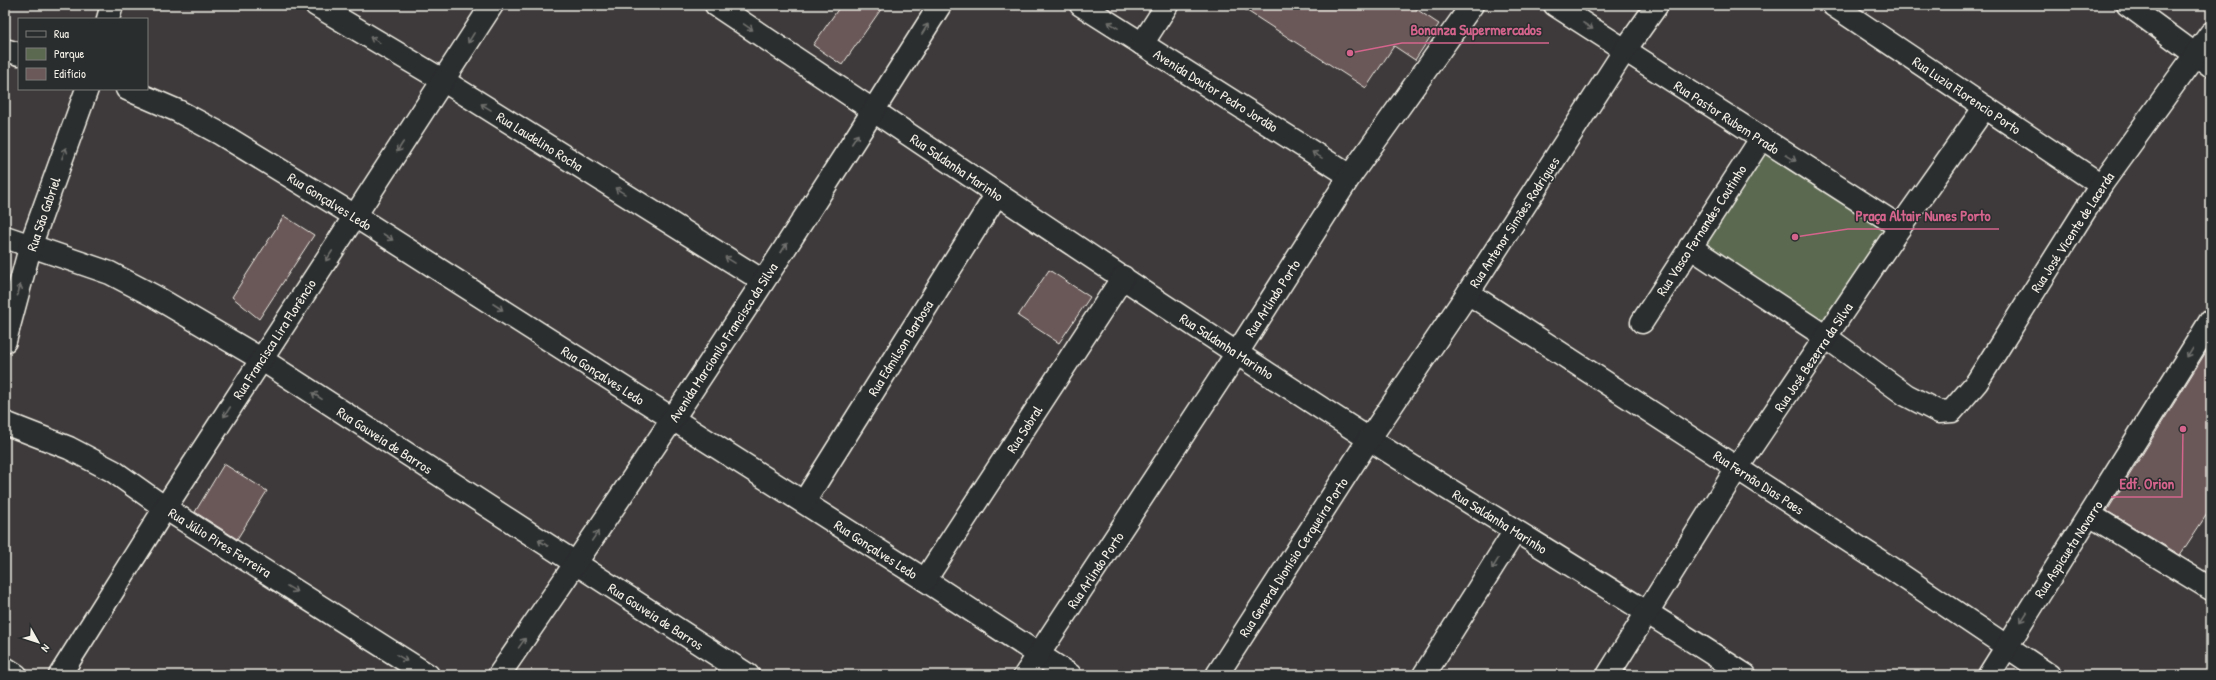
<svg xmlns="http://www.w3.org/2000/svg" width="2216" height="680" font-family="'Patrick Hand',sans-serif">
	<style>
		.green { fill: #5c6951; stroke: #a8ad9c }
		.building { fill: #6b5859; stroke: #f4f1e8 }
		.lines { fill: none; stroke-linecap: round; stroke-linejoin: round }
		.minor-casing { stroke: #f4f1e8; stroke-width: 25 }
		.minor { stroke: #2a2d2e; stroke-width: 22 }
		.oneway { stroke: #71726f }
		.labels { text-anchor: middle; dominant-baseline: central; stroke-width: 3; stroke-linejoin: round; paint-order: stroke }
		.street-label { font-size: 14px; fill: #f4f1e8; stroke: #2a2d2e }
		.leader { fill: none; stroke: #d4648c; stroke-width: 1.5 }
		.callout-dot { fill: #d4648c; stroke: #2a2d2e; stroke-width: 1.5 }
		.callout-label { font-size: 15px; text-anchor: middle; font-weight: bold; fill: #d4648c; stroke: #2a2d2e; stroke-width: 3; stroke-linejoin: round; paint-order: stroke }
	</style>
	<rect width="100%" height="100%" fill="#3e3a3b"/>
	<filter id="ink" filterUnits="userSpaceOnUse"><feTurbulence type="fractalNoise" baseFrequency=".025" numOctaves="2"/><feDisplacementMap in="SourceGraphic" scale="8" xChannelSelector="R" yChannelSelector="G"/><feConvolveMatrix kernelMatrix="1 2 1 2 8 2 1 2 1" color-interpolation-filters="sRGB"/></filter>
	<g filter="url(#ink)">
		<path class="green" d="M1761 139 1900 227 1826 337 1690 247Z"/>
		<g class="building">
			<path d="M841 5H884L842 65 813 45Z"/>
			<path d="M1238 5H1410L1439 24 1415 60 1394 46 1366 88Z"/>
			<path d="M284 216 314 235 259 319 232 297Z"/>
			<path d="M1049 270 1090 297 1059 343 1018 316Z"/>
			<path d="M2211 344V508L2180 555 2107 511Z"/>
			<path d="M224 464 267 491 237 539 195 512Z"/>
		</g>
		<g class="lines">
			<defs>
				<g id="minor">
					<path d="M316 5 444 81 763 281"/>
					<path d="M716 5C933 150 1149 298 1369 439 1494 519 1621 594 1745 675"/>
					<path d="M1081 5 1350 176"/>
					<path d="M1555 5 1900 227"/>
					<path d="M1833 5 2101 185"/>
					<path d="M2128 5 2211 66"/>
					<path d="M108 19 112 5"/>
					<path d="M1142 44 1167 5"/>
					<path d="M5 50 19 54"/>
					<path d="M127 89 178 111 221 134 355 216 925 580 1070 675"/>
					<path d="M5 237 110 273 154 296 261 359 748 675"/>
					<path d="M1690 247 1826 337 1906 395 1939 412 1952 411 1977 382 2101 185 2211 33"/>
					<path d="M1468 293 1889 567 2049 675"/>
					<path d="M1642 322 1761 139"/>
					<path d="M5 341 31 244 87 89"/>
					<path d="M5 423 69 448 113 471 165 508 428 675"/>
					<path d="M804 502 997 194"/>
					<path d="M2090 515 2211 589"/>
					<path d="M925 580 1123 277"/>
					<path d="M5 668 16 675"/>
					<path d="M60 675 165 508 492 5"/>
					<path d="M499 675C651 455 798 232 940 5"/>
					<path d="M1025 675 1237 353 1350 176 1472 5"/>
					<path d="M1217 675 1369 439 1468 293 1625 50 1657 5"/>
					<path d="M1424 675 1515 531"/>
					<path d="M1608 675 1737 468 1900 227 1985 107"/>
					<path d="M1989 675 2211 320"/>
				</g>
			</defs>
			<use href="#minor" class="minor-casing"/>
			<use href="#minor" class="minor"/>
		</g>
		<defs><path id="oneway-shaft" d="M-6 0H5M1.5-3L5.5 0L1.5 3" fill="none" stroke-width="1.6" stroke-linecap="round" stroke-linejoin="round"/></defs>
		<g class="oneway">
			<use href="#oneway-shaft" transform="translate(1113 25) rotate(-148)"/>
			<use href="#oneway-shaft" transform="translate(1588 26) rotate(33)"/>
			<use href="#oneway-shaft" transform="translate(748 27) rotate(34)"/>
			<use href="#oneway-shaft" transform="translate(925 29) rotate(-58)"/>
			<use href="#oneway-shaft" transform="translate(471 38) rotate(122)"/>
			<use href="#oneway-shaft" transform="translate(375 40) rotate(-149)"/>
			<use href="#oneway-shaft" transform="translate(486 107) rotate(-148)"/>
			<use href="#oneway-shaft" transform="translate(855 139) rotate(-57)"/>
			<use href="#oneway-shaft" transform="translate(400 147) rotate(123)"/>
			<use href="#oneway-shaft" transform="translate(64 153) rotate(-70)"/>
			<use href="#oneway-shaft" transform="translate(1317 155) rotate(-148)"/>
			<use href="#oneway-shaft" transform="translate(1791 158) rotate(31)"/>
			<use href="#oneway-shaft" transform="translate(620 191) rotate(-148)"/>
			<use href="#oneway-shaft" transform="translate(388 237) rotate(33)"/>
			<use href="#oneway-shaft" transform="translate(784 248) rotate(-57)"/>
			<use href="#oneway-shaft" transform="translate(329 256) rotate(123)"/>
			<use href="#oneway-shaft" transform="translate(730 260) rotate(-148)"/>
			<use href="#oneway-shaft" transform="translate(19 290) rotate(-75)"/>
			<use href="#oneway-shaft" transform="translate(498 307) rotate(33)"/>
			<use href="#oneway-shaft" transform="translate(2190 353) rotate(122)"/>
			<use href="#oneway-shaft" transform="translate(317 396) rotate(-147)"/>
			<use href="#oneway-shaft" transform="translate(227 412) rotate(123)"/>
			<use href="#oneway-shaft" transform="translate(595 536) rotate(-56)"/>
			<use href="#oneway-shaft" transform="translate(543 543) rotate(-147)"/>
			<use href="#oneway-shaft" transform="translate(1495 564) rotate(122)"/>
			<use href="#oneway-shaft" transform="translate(292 589) rotate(32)"/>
			<use href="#oneway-shaft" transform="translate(2024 617) rotate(123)"/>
			<use href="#oneway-shaft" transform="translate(522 643) rotate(-55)"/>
			<use href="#oneway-shaft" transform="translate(402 658) rotate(32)"/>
		</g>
	</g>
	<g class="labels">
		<g class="street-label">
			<text transform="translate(1216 90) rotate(32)">Avenida Doutor Pedro Jordão</text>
			<text transform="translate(1967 95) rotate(34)">Rua Luzia Florencio Porto</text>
			<text transform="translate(1727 117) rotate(33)">Rua Pastor Rubem Prado</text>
			<text transform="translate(540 141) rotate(32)">Rua Laudelino Rocha</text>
			<text transform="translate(957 167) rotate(34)">Rua Saldanha Marinho</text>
			<text transform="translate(330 201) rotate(32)">Rua Gonçalves Ledo</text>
			<text transform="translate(43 214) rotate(-71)">Rua São Gabriel</text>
			<text transform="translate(1514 222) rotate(-57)">Rua Antenor Simões Rodrigues</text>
			<text transform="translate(1701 230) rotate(-57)">Rua Vasco Fernandes Coutinho</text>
			<text transform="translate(2072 232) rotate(-57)">Rua José Vicente de Lacerda</text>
			<text transform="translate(1272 298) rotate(-57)">Rua Arlindo Porto</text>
			<text transform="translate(274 339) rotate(-57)">Rua Francisca Lira Florêncio</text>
			<text transform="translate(723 342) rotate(-57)">Avenida Marcionilo Francisco da Silva</text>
			<text transform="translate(1227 346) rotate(33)">Rua Saldanha Marinho</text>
			<text transform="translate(900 348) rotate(-58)">Rua Edmilson Barbosa</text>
			<text transform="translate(1813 357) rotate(-56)">Rua José Bezerra da Silva</text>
			<text transform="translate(603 375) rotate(33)">Rua Gonçalves Ledo</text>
			<text transform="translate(1024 429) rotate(-57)">Rua Sobral</text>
			<text transform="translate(385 440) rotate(33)">Rua Gouveia de Barros</text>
			<text transform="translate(1759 482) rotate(33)">Rua Fernão Dias Paes</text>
			<text transform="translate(1500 521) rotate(32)">Rua Saldanha Marinho</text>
			<text transform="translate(220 542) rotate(32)">Rua Júlio Pires Ferreira</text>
			<text transform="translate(876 549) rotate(33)">Rua Gonçalves Ledo</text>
			<text transform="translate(2068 549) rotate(-57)">Rua Aspicueta Navarro</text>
			<text transform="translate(1293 557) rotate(-57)">Rua General Dionísio Cerqueira Porto</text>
			<text transform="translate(1095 570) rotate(-56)">Rua Arlindo Porto</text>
			<text transform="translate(656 616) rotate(33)">Rua Gouveia de Barros</text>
		</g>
	</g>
	<path class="leader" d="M1350 53L1402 43H1549M1795 237L1848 229H1999M2183 429L2182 497H2111"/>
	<g class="callout-dot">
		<circle cx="1350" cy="53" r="4"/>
		<circle cx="1795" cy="237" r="4"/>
		<circle cx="2183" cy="429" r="4"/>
	</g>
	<g class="callout-label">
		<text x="1476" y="35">Bonanza Supermercados</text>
		<text x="1923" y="221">Praça Altair Nunes Porto</text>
		<text x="2147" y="489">Edf. Orion</text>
	</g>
	<rect width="2216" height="680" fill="none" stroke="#2a2d2e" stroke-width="20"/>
	<rect x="10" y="10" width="2196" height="660" fill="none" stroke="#f4f1e8" stroke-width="1.5" filter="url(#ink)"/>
	<rect x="18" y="18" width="130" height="72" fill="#2a2d2e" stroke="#7b7b78"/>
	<rect x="26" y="31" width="20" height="6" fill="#2a2d2e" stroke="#7b7b78"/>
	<text x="54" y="38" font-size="12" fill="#f4f1e8">Rua</text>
	<rect x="26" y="48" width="20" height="12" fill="#5c6951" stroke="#7b7b78"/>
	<text x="54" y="58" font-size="12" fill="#f4f1e8">Parque</text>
	<rect x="26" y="68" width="20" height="12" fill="#6b5859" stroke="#7b7b78"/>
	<text x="54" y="78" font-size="12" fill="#f4f1e8">Edifício</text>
	<g transform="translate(38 642) rotate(129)" stroke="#2a2d2e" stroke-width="3" paint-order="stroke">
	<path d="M0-3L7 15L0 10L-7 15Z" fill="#f4f1e8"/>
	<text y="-6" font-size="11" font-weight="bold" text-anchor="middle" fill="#f4f1e8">N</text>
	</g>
</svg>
